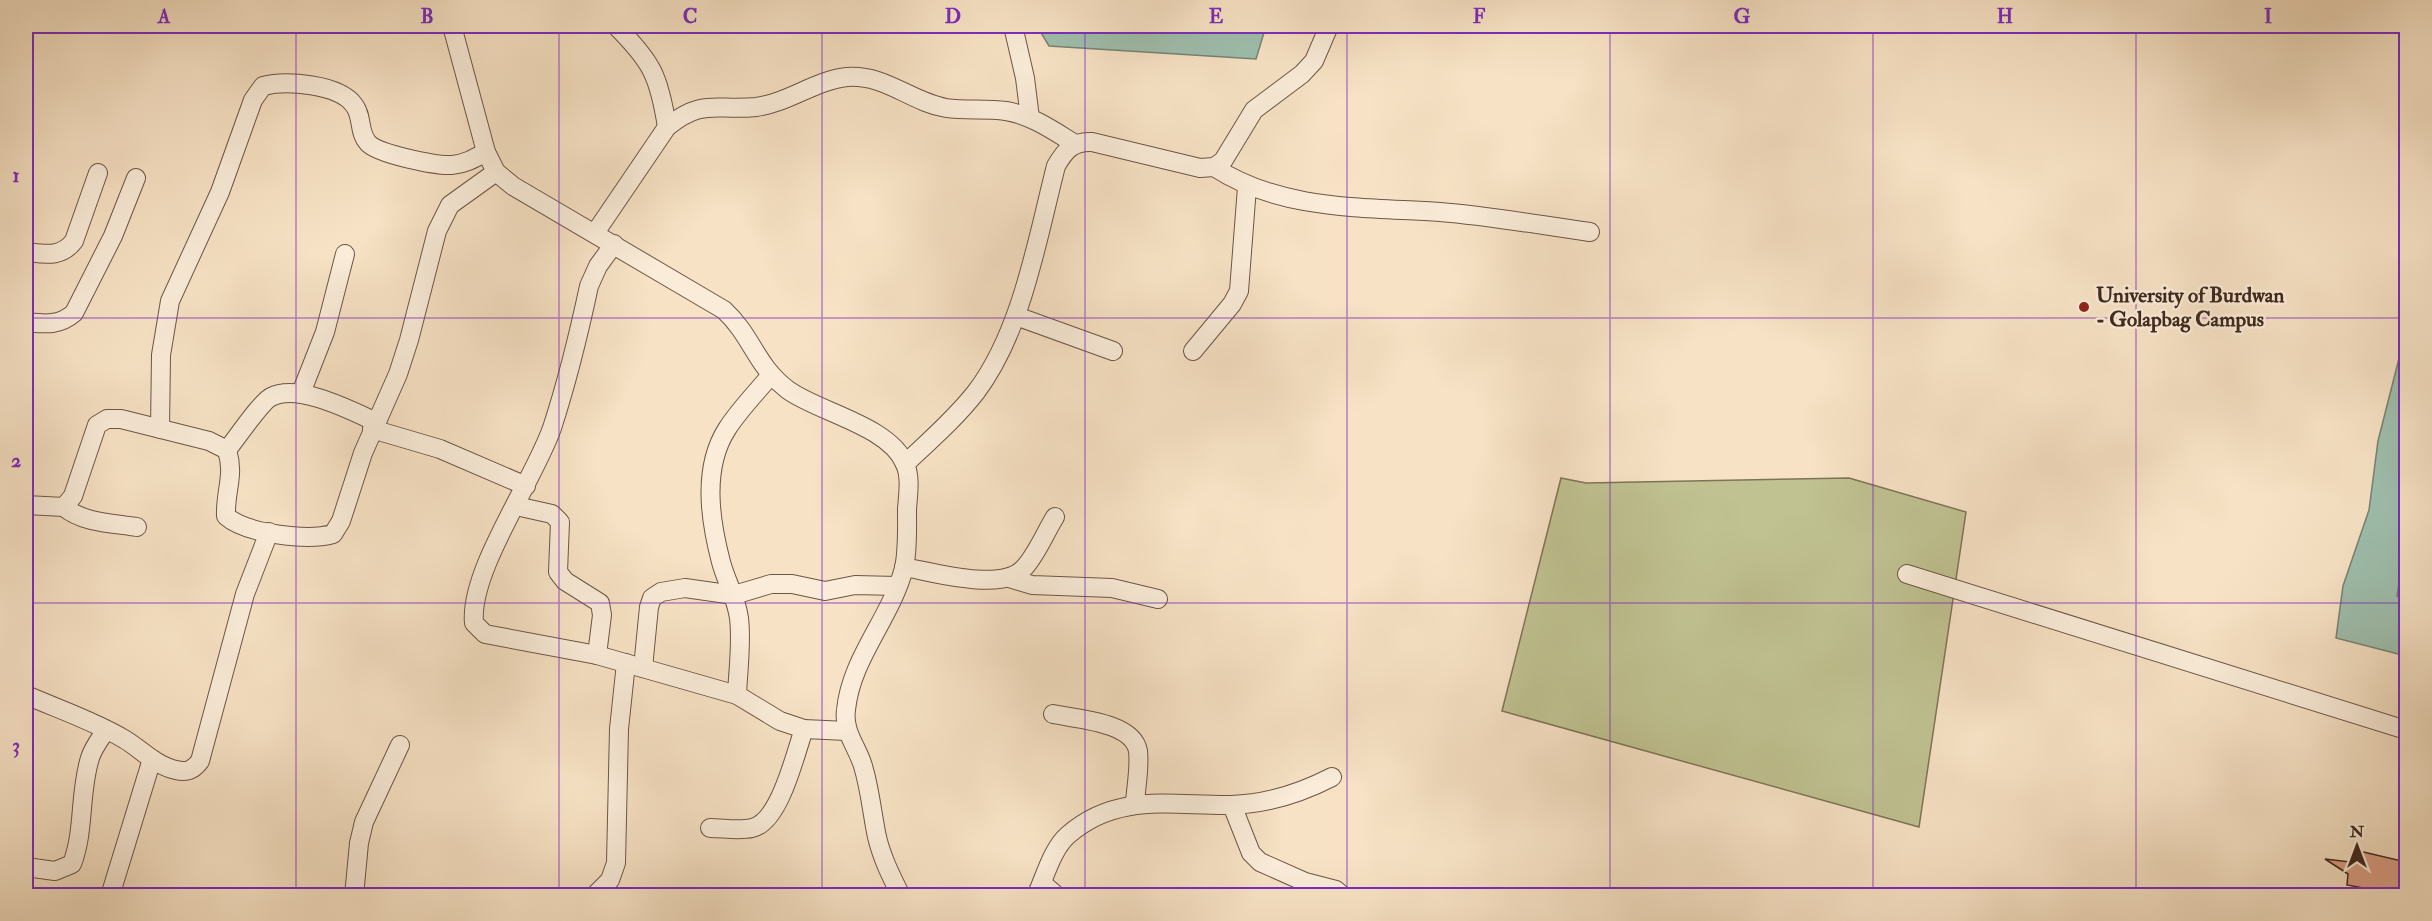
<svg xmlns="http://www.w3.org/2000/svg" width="2432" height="921" font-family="'IM FELL Double Pica',serif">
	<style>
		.green { fill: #c0c292; stroke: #7f7457; stroke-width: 1.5 }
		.water { fill: #9ebfae; stroke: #788274; stroke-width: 1.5 }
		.building { fill: #dda087; stroke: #3e271c; stroke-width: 1.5 }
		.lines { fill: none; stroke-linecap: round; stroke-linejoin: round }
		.street-casing { stroke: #6c5646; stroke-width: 20 }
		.street { stroke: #faecd9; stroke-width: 18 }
		.grid { fill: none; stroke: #7b2cbf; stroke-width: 1.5; stroke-opacity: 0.55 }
		.poi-dot { fill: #8f2418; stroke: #faecd9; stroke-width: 2 }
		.labels { text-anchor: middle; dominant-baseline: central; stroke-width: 5; stroke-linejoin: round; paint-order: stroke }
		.poi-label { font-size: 21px; font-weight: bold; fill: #3e271c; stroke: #faecd9; text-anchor: start }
		.neatline { fill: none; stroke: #7b2cbf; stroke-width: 2 }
		.grid-label { font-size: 20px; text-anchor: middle; font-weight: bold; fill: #7b2cbf }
	</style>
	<rect width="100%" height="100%" fill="#f7e2c5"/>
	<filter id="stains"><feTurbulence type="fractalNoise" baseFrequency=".00333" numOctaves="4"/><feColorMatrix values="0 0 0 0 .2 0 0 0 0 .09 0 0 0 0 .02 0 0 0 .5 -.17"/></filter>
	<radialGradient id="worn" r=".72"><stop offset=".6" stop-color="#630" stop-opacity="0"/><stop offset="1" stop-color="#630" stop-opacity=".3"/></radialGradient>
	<path class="green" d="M1561 478 1586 483 1849 478 1966 512 1919 827 1502 711Z"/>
	<g class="water">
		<path d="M1037 26H1266L1256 59 1049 46Z"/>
		<path d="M2406 331V540L2397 596 2406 600V656L2336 638 2343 586 2369 510 2378 441Z"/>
	</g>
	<path class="building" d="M2355 850 2406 862V896L2347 885 2348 874 2325 859 2350 862Z"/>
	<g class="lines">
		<defs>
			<g id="street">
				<path d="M452 26 486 152 496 172 513 186 724 310C753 337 755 365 788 390 818 412 890 426 905 464 911 477 908 495 907 509 907 528 908 550 904 568 891 618 851 658 846 710 843 732 857 746 863 766 870 789 872 813 877 837 882 858 891 876 901 896"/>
				<path d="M616 26C652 62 659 76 667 127"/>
				<path d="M1013 26 1025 78 1030 118"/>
				<path d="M1214 167C1281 211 1364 207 1440 212 1490 216 1540 225 1590 232"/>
				<path d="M595 233 667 127C703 98 715 111 756 107 788 103 816 80 847 77 885 74 911 102 946 108 966 111 986 108 1006 111 1031 115 1054 131 1075 144"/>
				<path d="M614 244 598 266 589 286C579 333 567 382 552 428 533 482 469 571 474 623L485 634 597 655 737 695 780 721 804 729 847 731"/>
				<path d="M26 252C45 254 61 258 74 241L98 173"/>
				<path d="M1016 316 1113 351"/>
				<path d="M26 322C45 324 59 326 74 313L113 236 136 178"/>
				<path d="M1193 351 1232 304 1239 291 1247 187"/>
				<path d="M301 393 325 332 345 254"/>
				<path d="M160 429 161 355 170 301 220 192 253 100 263 86C286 80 339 84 354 105 363 116 358 132 368 143 378 154 436 166 452 165 465 164 475 158 486 152"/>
				<path d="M372 429 440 449 526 486"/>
				<path d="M227 450C236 439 261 402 271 397 298 383 350 410 376 422"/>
				<path d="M905 464C929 441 955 419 976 392 1022 331 1037 240 1056 166 1065 150 1073 141 1092 142L1200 168 1214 167 1223 161 1254 110 1302 74 1314 61 1329 26"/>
				<path d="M26 505 64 507 73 496 97 425 107 419H121L209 441 227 450C235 476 225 490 226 516 246 534 307 541 333 534L341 521 363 453 398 374 409 340 437 231 450 205 496 172"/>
				<path d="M516 506 552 514 560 522 558 572 565 581 600 603 602 615 597 655"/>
				<path d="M64 507C83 523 112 523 137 527"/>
				<path d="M904 567C932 572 1001 592 1023 569 1036 556 1045 533 1055 517"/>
				<path d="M1907 574 2406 730"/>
				<path d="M1009 578 1032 585 1112 588 1158 599"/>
				<path d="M643 668 649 607 652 598 661 592 685 588 734 595 771 584H792L825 591 855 585 897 586"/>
				<path d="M26 695C58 709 94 721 124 739 141 749 156 766 176 770 187 773 193 770 200 761L245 594 269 532"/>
				<path d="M737 695C738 670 742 643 739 618 736 597 726 581 721 562 710 520 702 468 727 429 739 410 756 393 770 376"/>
				<path d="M1053 714C1077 719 1133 722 1138 751 1140 767 1136 787 1135 803"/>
				<path d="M1232 805 1251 853 1260 862 1305 882 1336 890 1343 896"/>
				<path d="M710 828C723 828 739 831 752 828 780 822 795 754 804 729"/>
				<path d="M26 867 55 871 72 864C85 830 79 793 90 758 93 748 100 739 106 730"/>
				<path d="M1042 883 1057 896"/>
				<path d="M110 896 152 759"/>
				<path d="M354 896 359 843 364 822 400 745"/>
				<path d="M594 896 610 880 616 863 619 729 626 663"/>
				<path d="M1036 896C1045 877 1052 849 1068 835 1117 792 1172 806 1231 805 1267 804 1299 794 1332 777"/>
			</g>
		</defs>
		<use href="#street" class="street-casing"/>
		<use href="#street" class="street"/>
	</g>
	<path class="grid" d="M296 26V896M559 26V896M822 26V896M1085 26V896M1347 26V896M1610 26V896M1873 26V896M2136 26V896M26 318H2406M26 603H2406"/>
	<circle class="poi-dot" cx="2084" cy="307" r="6"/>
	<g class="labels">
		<g class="poi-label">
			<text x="2096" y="295">University of Burdwan<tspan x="2096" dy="24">- Golapbag Campus</tspan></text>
		</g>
	</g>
	<rect width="2432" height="921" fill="none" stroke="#f7e2c5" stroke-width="66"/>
	<g transform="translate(2357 846)" stroke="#faecd9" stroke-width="4.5" paint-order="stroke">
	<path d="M0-4.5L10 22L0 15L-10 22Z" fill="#3e271c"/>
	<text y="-9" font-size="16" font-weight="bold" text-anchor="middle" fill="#3e271c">N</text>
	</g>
	<rect x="33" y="33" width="2366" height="855" class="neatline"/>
	<g class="grid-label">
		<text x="164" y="23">A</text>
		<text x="427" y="23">B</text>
		<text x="690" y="23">C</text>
		<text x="953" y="23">D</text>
		<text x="1216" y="23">E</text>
		<text x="1479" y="23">F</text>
		<text x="1742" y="23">G</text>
		<text x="2005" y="23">H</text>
		<text x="2268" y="23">I</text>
		<text x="16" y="182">1</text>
		<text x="16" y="467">2</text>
		<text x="16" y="752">3</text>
	</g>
	<rect width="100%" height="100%" filter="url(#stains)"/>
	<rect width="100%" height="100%" fill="url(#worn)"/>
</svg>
